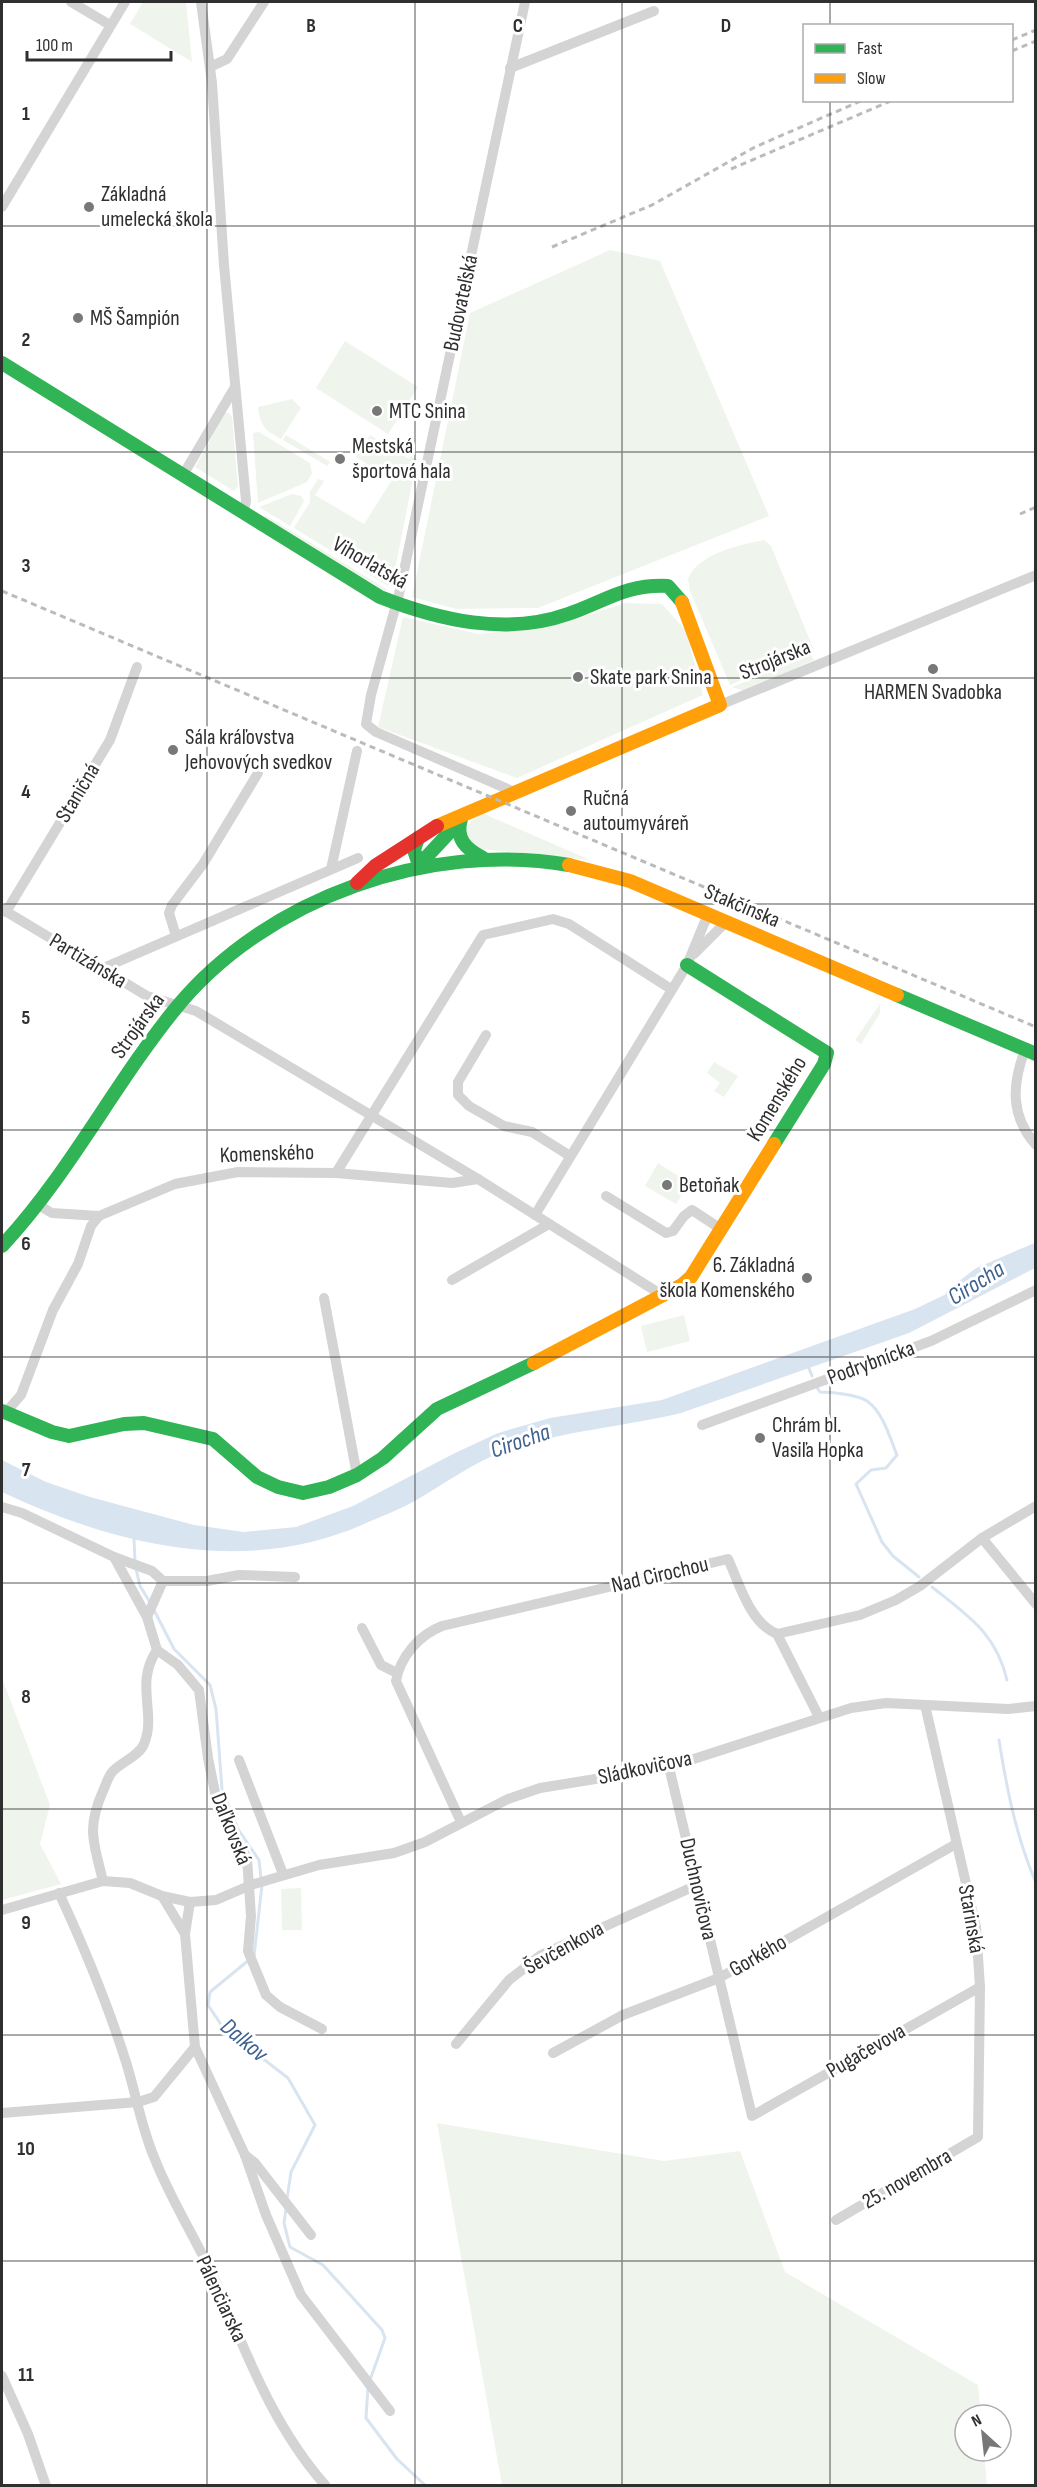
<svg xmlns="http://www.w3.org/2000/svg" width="1037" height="2487" font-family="'Sofia Sans Condensed',sans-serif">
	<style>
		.green { fill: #eff5ec }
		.water { fill: #d9e4f1 }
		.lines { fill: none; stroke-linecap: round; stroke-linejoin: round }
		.stream { stroke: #d9e4f1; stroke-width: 3 }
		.river { stroke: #d9e4f1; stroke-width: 16 }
		.street { stroke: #d4d4d4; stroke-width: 10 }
		.fast { stroke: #30b455; stroke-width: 14 }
		.slow { stroke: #ff9f0a; stroke-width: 14 }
		.jam { stroke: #e5322d; stroke-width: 14 }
		.rail { stroke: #bbb; stroke-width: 3; stroke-dasharray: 6 4.5; stroke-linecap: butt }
		.grid { fill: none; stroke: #2f2f2f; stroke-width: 1.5; stroke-opacity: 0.55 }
		.poi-dot { fill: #787878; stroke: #fff; stroke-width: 2 }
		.labels { text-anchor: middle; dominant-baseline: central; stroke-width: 6; stroke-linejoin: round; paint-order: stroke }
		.poi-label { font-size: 22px; fill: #2f2f2f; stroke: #fff; text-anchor: start }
		.street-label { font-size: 22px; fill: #2f2f2f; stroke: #fff }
		.water-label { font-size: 24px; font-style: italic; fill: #3e6290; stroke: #fff }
		.grid-label { font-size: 20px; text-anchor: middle; font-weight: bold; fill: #2f2f2f; stroke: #fff; stroke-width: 6; stroke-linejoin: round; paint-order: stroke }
	</style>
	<rect width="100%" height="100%" fill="#fff"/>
	<g class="green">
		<path d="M143 2H186L192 62 130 24Z"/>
		<path d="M610 250 660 261 769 516 538 608 456 609 412 597 470 313Z"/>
		<path d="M345 341 418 387 388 434 316 388Z"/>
		<path d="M292 399 301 408 281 439C265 431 260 425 258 407Z"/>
		<path d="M225 413H229L232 417 238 486 234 491 195 467Z"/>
		<path d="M259 432 310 463 312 473 307 482 258 503 253 433Z"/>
		<path d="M286 435 330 462 327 466 283 440Z"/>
		<path d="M370 435 409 459 411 456 417 459 393 579 388 586 294 528 310 502V492L318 479 324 481 315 495 364 524 392 480 356 457Z"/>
		<path d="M292 494 301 496 304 501 290 526 259 507Z"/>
		<path d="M265 515 388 590 385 591 264 518Z"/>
		<path d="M764 540 771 546 814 650 730 685 690 591 688 579C698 553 740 545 764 540Z"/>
		<path d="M625 603 662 604 686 631 703 695 517 778 378 727 403 617 479 634 556 625Z"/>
		<path d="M811 655 814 660 744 691 732 687Z"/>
		<path d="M482 813 590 860 479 849 471 844 466 833 470 822Z"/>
		<path d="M880 1004V1013L861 1044 855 1040Z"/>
		<path d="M714 1062 738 1076 724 1097 714 1091 720 1083 707 1073Z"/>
		<path d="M658 1163 689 1183 676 1204 645 1186Z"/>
		<path d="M684 1315 690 1341 647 1352 641 1326Z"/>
		<path d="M2 1678 50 1805 40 1844 61 1884 2 1900Z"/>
		<path d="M301 1888 302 1930H282L281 1889Z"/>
		<path d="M437 2123 664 2161 740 2151 785 2272 978 2385 981 2415H965V2451H984L987 2485H502Z"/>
	</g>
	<path class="water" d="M1035 1247V1268L909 1333 681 1413C623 1427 561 1431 504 1451 472 1463 443 1485 413 1502 398 1510 380 1517 364 1524 245 1577 114 1545 2 1492V1460L46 1482 90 1497 194 1525 244 1532 296 1527 353 1506 455 1453 498 1433 550 1418 662 1400 915 1309 988 1274Z"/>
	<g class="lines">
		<g class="stream">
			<path d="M808 1366 812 1376"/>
			<path d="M816 1386 820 1392C831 1392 859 1395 867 1401 883 1412 890 1438 897 1455L886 1468 871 1470 856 1484 882 1542 893 1556 919 1577"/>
			<path d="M134 1539 135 1562"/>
			<path d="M136 1569 140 1586 151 1604"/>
			<path d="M932 1587C968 1616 996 1633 1007 1680"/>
			<path d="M154 1610 174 1649 210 1685 216 1709 222 1789 238 1829 259 1860 261 1878"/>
			<path d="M999 1740C1007 1790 1016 1836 1036 1883"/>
			<path d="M254 1956 262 1885"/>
			<path d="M249 1960 210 1992 208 2005 224 2029 249 2043 262 2058 288 2078 315 2125 291 2172 287 2199"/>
			<path d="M286 2209 284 2223 290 2247 323 2265 382 2330 385 2338 370 2380"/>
			<path d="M368 2387 366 2418 397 2459 426 2486"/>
		</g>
		<path class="river" d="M953 1296 980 1275 1036 1251"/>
		<g class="street">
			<path d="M71 2 110 25"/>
			<path d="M201 2 212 83 224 265 246 501 244 511"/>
			<path d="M210 67 227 59 264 2"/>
			<path d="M510 68 654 11"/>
			<path d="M2 207 125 2"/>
			<path d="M183 475 235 387"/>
			<path d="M720 705 1036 575"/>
			<path d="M517 793 376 732 366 724 371 695 399 594 525 2"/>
			<path d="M331 869 357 751"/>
			<path d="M2 909 147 996 196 1011 478 1179 662 1295"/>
			<path d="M6 912 110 740 137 667"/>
			<path d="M176 936 169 913 172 905 203 864 258 773"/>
			<path d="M694 954 726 922"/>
			<path d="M101 969 358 858"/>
			<path d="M486 1035 458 1082V1095L469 1106 504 1126 532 1132 570 1156"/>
			<path d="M1025 1050C1012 1084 1010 1116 1036 1145"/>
			<path d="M336 1173 483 935 553 919 569 924 671 989"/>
			<path d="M606 1196 666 1233 673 1231 684 1216 692 1210 721 1229"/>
			<path d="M38 1205 52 1213 99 1216 175 1184 238 1172 336 1173 452 1183 478 1179"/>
			<path d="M535 1215 687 965 708 914"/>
			<path d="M452 1280 549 1224"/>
			<path d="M324 1298 357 1475"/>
			<path d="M6 1412 21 1395 53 1310 78 1264 91 1226 99 1216"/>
			<path d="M702 1425 931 1341 1036 1290"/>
			<path d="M2 1507 22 1513 114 1557 147 1617 157 1650 178 1665 199 1690 208 1758 217 1802 247 1858 251 1916 248 1951 266 1995 280 2007 322 2029"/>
			<path d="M982 1538 1036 1604"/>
			<path d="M114 1557 152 1571 163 1581H207L239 1575 295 1577"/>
			<path d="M147 1617 163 1581"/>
			<path d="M362 1628 381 1665 397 1673"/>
			<path d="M777 1634 819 1717"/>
			<path d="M239 1760 283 1874"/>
			<path d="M669 1767 752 2116 980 1987"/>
			<path d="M461 1822 396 1681C400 1657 419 1635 442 1626L728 1559C740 1585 750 1623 777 1634L860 1615 896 1600 920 1586 982 1538 1036 1506"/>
			<path d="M103 1881C94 1843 86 1829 103 1791 106 1785 108 1776 113 1771 122 1762 140 1755 144 1744 157 1713 134 1684 157 1650"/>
			<path d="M59 1893C84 1947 108 2005 126 2062 136 2094 141 2126 154 2157 171 2201 197 2240 216 2283 246 2353 274 2428 326 2486"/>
			<path d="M2 1910 103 1881 130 1883 162 1896 190 1902 216 1900 251 1885 319 1865 394 1853 425 1842 508 1799 540 1788 669 1767 851 1708 886 1703 1008 1709 1036 1706"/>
			<path d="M185 1934 190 1902"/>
			<path d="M456 2044 509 1980 541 1955 697 1885"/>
			<path d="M195 2047 245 2155 266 2215 301 2295 390 2411"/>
			<path d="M553 2053 623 2015 719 1978 956 1844"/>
			<path d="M2 2113 138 2102 154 2097 195 2047 185 1934 162 1896"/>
			<path d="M245 2155 255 2163 311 2235"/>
			<path d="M836 2220 978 2137 980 1987 976 1927 925 1705"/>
			<path d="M2 2376 28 2434 46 2486"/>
		</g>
		<g class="fast">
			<path d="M2 363 380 597C439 620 506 636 568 614 606 601 625 584 668 586L682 602"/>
			<path d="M461 819C455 839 466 849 483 858"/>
			<path d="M418 838 414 850 419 865 459 822"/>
			<path d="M687 965 827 1053 824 1064 774 1144"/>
			<path d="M897 995 1036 1054"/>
			<path d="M2 1246C70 1173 114 1084 176 1008 267 897 430 841 569 865"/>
			<path d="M2 1411 52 1432 69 1436 124 1424 144 1423 213 1439 257 1477 278 1487 303 1493 329 1487 357 1475 383 1458 437 1409 534 1363"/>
		</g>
		<g class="slow">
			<path d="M437 826 720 705 682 602"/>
			<path d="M569 865 630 881 897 995"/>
			<path d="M534 1363 682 1285 691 1277 774 1144"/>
		</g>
		<path class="jam" d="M357 883 375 866 437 826"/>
		<g class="rail">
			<path d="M1012 40 1036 30"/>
			<path d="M1012 51 1036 41"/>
			<path d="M731 169 893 100"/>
			<path d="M552 247 652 205 755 147 863 100"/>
			<path d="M1020 514 1036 507"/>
			<path d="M2 591 1036 1027"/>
		</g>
	</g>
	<path class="grid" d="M207 2V2486M415 2V2486M622 2V2486M830 2V26M830 100V2486M2 226H1036M2 452H1036M2 678H1036M2 904H1036M2 1130H1036M2 1357H1036M2 1583H1036M2 1809H1036M2 2035H1036M2 2261H1036"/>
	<g class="poi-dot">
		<circle cx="89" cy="207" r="6"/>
		<circle cx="78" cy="318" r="6"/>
		<circle cx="377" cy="411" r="6"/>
		<circle cx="340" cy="459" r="6"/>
		<circle cx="933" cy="669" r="6"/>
		<circle cx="578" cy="677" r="6"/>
		<circle cx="173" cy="750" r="6"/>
		<circle cx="571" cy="811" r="6"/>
		<circle cx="667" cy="1185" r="6"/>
		<circle cx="807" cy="1278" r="6"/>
		<circle cx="760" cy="1438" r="6"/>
	</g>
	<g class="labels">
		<g class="poi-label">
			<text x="101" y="194">Základná<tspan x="101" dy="25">umelecká škola</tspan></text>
			<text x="90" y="318">MŠ Šampión</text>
			<text x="389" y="411">MTC Snina</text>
			<text x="352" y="446">Mestská<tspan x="352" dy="25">športová hala</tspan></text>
			<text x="590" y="677">Skate park Snina</text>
			<text x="933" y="692" text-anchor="middle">HARMEN Svadobka</text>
			<text x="185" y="737">Sála kráľovstva<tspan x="185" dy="25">Jehovových svedkov</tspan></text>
			<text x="583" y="798">Ručná<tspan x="583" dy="25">autoumyváreň</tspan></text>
			<text x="679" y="1185">Betoňak</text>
			<text x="795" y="1265" text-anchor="end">6. Základná<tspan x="795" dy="25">škola Komenského</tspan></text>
			<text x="772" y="1425">Chrám bl.<tspan x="772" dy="25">Vasiľa Hopka</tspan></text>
		</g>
		<g class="street-label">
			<text transform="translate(461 303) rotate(-78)">Budovateľská</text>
			<text transform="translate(370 563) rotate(30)">Vihorlatská</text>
			<text transform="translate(775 660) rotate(-22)">Strojárska</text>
			<text transform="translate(78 793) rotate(-59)">Staničná</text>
			<text transform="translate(742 906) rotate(23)">Stakčínska</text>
			<text transform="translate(88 961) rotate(31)">Partizánska</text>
			<text transform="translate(138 1026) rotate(-54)">Strojárska</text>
			<text transform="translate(777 1099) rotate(-59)">Komenského</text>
			<text transform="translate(267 1154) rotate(-2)">Komenského</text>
			<text transform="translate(871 1363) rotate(-20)">Podrybnícka</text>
			<text transform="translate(660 1575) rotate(-13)">Nad Cirochou</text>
			<text transform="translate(645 1768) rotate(-12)">Sládkovičova</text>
			<text transform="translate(231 1829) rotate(68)">Daľkovská</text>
			<text transform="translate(698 1889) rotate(77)">Duchnovičova</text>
			<text transform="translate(971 1919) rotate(80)">Starinská</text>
			<text transform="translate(564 1948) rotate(-29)">Ševčenkova</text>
			<text transform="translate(758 1956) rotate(-30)">Gorkého</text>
			<text transform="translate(866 2051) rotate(-30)">Pugačevova</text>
			<text transform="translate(907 2179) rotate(-30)">25. novembra</text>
			<text transform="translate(221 2299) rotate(65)">Pálenčiarska</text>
		</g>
		<g class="water-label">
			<text transform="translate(976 1283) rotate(-32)">Cirocha</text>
			<text transform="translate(520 1441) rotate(-19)">Cirocha</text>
			<text transform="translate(244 2040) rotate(40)">Dalkov</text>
		</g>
	</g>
	<g class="grid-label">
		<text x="311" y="32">B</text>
		<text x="518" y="32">C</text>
		<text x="726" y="32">D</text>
		<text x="26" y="120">1</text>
		<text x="26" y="346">2</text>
		<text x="26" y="572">3</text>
		<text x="26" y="798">4</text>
		<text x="26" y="1024">5</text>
		<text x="26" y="1250">6</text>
		<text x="26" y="1476">7</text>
		<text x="26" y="1703">8</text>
		<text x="26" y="1929">9</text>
		<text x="26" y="2155">10</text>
		<text x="26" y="2381">11</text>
	</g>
	<rect width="1037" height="2487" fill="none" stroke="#2f2f2f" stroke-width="6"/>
	<rect x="803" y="24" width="210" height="78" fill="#ffffff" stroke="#acacac" stroke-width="1.5"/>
	<rect x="815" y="44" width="30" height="9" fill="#30b455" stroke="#acacac" stroke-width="1.5"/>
	<text x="857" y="54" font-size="18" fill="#2f2f2f">Fast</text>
	<rect x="815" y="74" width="30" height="9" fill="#ff9f0a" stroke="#acacac" stroke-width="1.5"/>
	<text x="857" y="84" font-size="18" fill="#2f2f2f">Slow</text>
	<g transform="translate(983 2433) rotate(333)"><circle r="28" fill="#ffffff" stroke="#acacac" stroke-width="1.5"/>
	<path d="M0-4.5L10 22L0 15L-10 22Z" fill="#787878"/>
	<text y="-9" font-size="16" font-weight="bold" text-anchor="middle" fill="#2f2f2f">N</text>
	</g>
	<path d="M27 51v9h144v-9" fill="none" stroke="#2f2f2f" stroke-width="3"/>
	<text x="36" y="51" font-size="18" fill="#2f2f2f" stroke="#ffffff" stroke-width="4.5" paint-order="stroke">100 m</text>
</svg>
